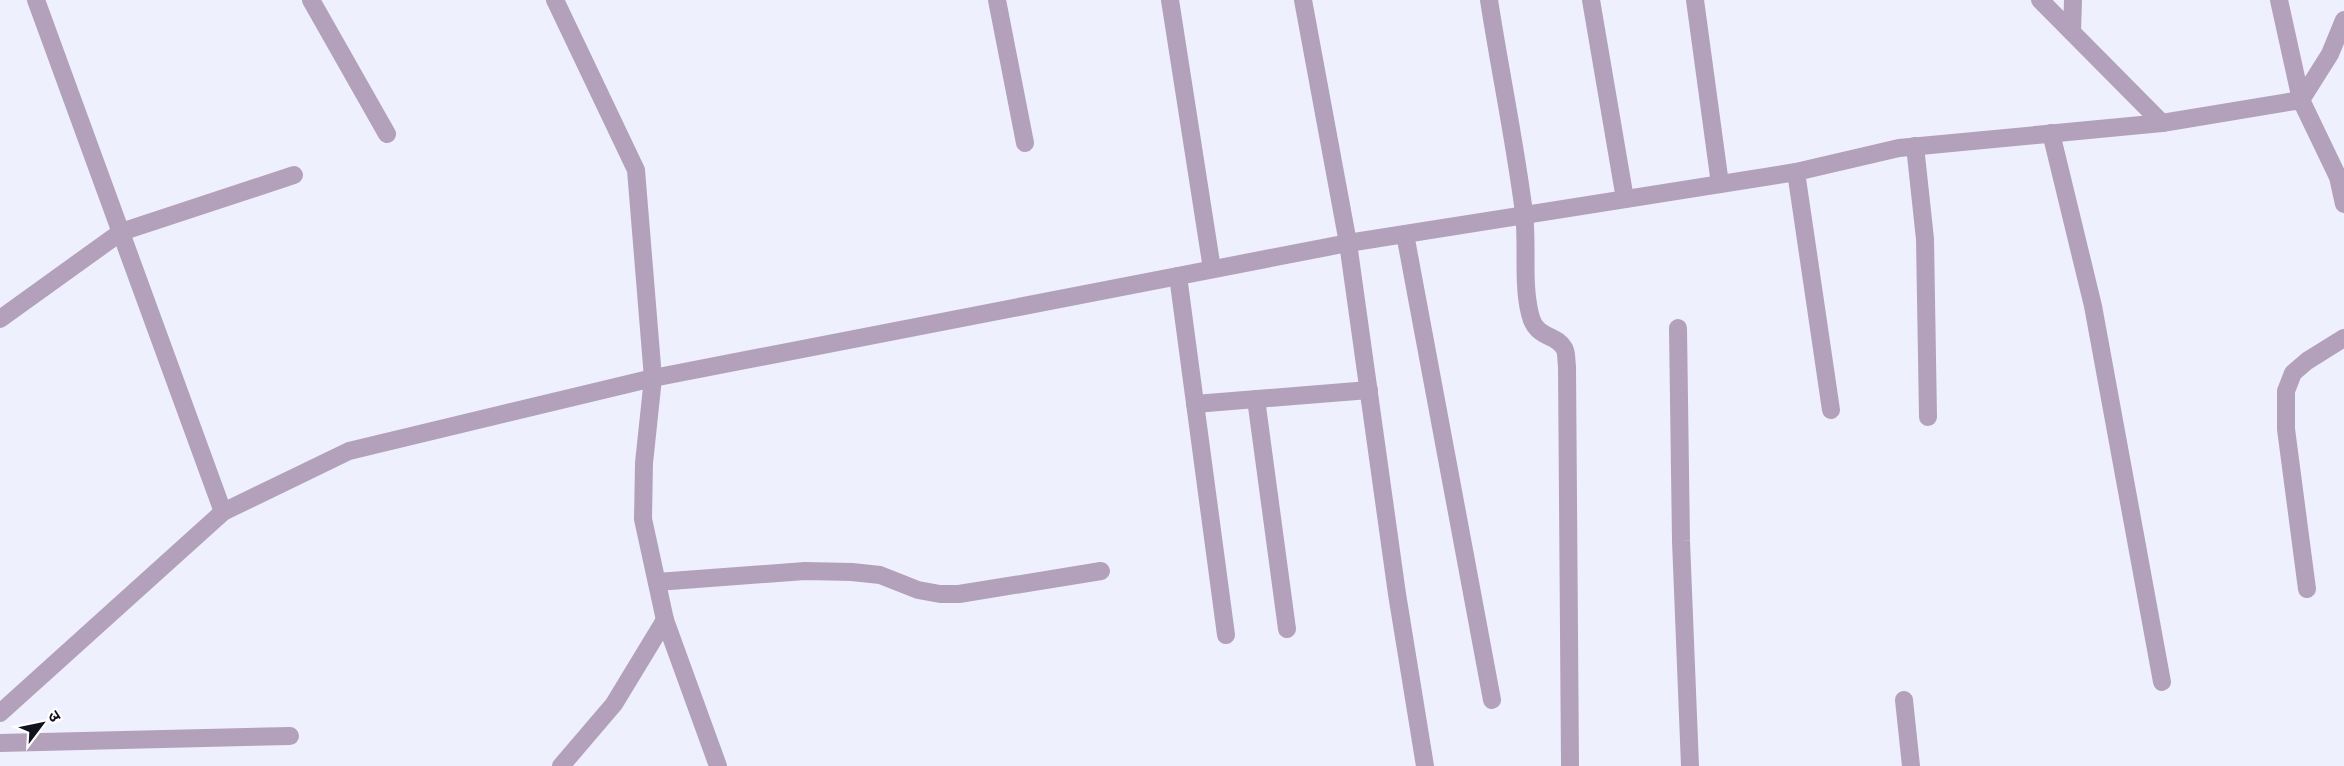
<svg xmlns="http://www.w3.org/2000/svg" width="2344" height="766" font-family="'Work Sans','Noto Sans Devanagari',sans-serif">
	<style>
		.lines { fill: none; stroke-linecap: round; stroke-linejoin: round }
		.minor { stroke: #b3a1bb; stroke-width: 18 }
	</style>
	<rect width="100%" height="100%" fill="#eff0fe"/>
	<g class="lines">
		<g class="minor">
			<path d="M36 0 223 512"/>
			<path d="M311 0 387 134"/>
			<path d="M555 0 636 170 653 378 644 463 643 519 665 620 718 766"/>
			<path d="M997 0 1025 143"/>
			<path d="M1170 0 1212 269"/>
			<path d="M1303 0 1348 243 1397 594 1425 766"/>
			<path d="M1489 0C1500 71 1515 142 1524 213 1528 247 1522 281 1530 314 1536 340 1556 333 1564 348 1567 352 1566 361 1567 366L1570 766"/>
			<path d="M1591 0 1625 199"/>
			<path d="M1695 0 1720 184"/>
			<path d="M2040 0 2162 123"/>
			<path d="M2279 0 2301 100"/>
			<path d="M2072 32 2073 0"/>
			<path d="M2301 100 2330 54 2344 20"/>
			<path d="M2051 133 2093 306 2162 682"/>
			<path d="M1915 146 1925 239 1928 417"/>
			<path d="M1796 172 1831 410"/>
			<path d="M1405 234 1492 700"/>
			<path d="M1178 276 1226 635"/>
			<path d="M0 319 121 232 294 175"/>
			<path d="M1678 328 1681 541 1690 766"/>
			<path d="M1256 399 1287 629"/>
			<path d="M1195 404 1369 390"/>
			<path d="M657 582 805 571 852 572 880 575 918 590 940 594H959L1101 571"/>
			<path d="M2307 589 2286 429V391L2293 373 2307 361 2344 338"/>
			<path d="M1904 700 1911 766"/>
			<path d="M0 713 223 512 349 451 653 378 1348 243 1796 172 1899 148 2162 123 2301 100 2338 177 2344 204"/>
			<path d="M0 743 290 736"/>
			<path d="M561 766 614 704 665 620"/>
		</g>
	</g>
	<g transform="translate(42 724) rotate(58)" stroke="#ffffff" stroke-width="4.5" paint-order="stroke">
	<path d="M0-4.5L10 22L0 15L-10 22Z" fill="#12121e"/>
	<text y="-9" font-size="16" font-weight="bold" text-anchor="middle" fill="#12121e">उ</text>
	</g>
</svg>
